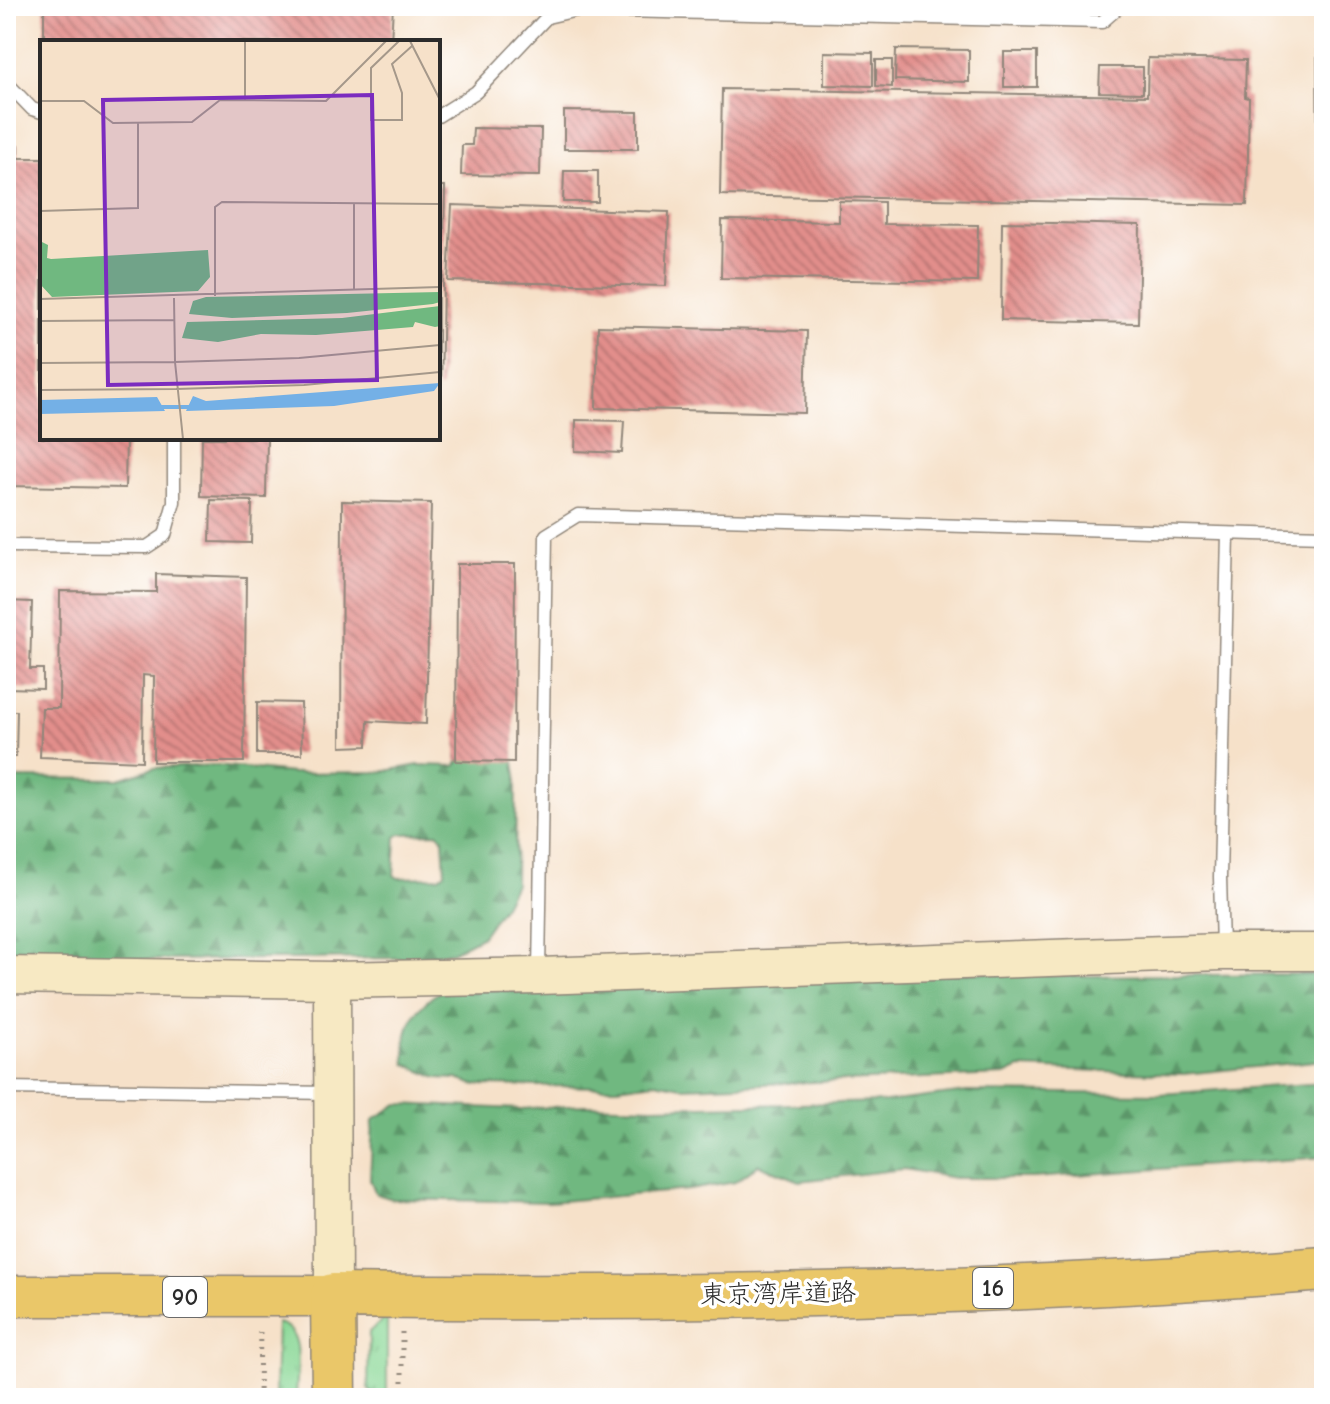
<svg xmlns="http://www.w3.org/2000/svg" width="1330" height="1404" font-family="'Comic Neue','Klee One',sans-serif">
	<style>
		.grass { fill: url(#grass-tufts); stroke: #5b8261; stroke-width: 2 }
		.forest { fill: url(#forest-firs); stroke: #4e7256; stroke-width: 2; fill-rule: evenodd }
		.building { fill: url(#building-back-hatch) }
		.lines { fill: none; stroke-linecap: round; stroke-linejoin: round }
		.lane-casing { stroke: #90867a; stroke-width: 15 }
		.secondary-casing { stroke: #90867a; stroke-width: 39 }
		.primary-casing { stroke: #90867a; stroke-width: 43 }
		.highway-casing { stroke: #90867a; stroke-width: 47 }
		.path { stroke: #90867a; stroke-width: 5; stroke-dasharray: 2 6; stroke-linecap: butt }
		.lane { stroke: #fff; stroke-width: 12 }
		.secondary { stroke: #f7e9c3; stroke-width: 36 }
		.primary { stroke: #eac769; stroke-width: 40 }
		.highway { stroke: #eac769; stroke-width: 44 }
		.labels { text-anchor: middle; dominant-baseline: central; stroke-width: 7; stroke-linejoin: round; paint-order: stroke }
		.shield { fill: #fff; stroke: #6b6b6b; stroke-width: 2 }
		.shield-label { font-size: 24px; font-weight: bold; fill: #2b2b2b }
		.street-label { font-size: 26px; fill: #2b2b2b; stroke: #fff }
		.inset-river { fill: none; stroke: #74b0e6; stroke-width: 4 }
		.inset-road { fill: none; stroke: #a5988a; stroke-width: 2 }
		.view { fill: #7b2cbf; fill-opacity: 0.15; stroke: #7b2cbf; stroke-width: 4 }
		.inset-edge { fill: none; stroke: #2b2b2b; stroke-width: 4 }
	</style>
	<defs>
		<pattern id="grass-tufts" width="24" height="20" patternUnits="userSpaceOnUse" patternTransform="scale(2)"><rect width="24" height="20" fill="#8bd897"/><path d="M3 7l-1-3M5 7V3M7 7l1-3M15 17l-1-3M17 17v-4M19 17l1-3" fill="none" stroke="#78ba82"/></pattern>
		<pattern id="forest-firs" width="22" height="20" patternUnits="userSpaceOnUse" patternTransform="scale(2)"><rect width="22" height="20" fill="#70b880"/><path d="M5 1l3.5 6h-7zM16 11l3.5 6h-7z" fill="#5c9669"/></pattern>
		<pattern id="building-back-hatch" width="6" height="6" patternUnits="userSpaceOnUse" patternTransform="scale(2)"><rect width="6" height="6" fill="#e28e8b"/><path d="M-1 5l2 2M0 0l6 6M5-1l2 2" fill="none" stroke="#b77472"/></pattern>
	</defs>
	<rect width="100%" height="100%" fill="#fff"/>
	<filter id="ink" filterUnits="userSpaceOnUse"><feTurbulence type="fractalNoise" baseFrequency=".0125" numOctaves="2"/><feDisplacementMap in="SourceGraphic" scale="16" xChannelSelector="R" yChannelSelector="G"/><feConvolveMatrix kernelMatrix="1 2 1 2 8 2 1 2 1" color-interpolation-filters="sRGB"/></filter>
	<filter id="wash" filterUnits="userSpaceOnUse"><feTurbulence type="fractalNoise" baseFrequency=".006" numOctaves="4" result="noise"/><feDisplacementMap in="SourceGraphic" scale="32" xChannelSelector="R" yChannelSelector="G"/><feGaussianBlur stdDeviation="1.8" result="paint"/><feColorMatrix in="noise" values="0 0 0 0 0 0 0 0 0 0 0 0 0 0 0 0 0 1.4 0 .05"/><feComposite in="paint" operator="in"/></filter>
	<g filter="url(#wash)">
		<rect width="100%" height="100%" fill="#f6e1c9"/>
		<g class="grass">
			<path d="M387 1317V1398H377L368 1389 369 1332Z"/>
			<path d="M277 1323C307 1328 296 1374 296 1398H275Z"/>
		</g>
		<g class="forest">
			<path d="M464 756 513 757 516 775 515 884 504 905 481 937 452 952 409 958 6 961V778L119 779 154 768 217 765 292 773 380 772 419 765 455 766ZM438 833 443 839 445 873 439 877 398 878 394 875 396 837 401 834Z"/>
			<path d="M992 972 1073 976 1324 974V1060L1184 1074 1020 1068 1005 1075 682 1087 655 1082 617 1087 475 1085 457 1079 437 1078 406 1064C402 1034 412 1009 439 992Z"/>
			<path d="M1324 1083V1157L1033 1178H954L904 1169 800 1181 759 1165 735 1182 689 1190 549 1202 393 1199 376 1194 370 1179 373 1120 398 1104 521 1109 585 1105 653 1107 886 1102 967 1092 1160 1094Z"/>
		</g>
		<g id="blocks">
			<g class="building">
				<path d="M44 6H393L391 42H44Z"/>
				<path d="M896 49 969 50V82L895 80Z"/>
				<path d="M824 52 873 53V86L824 85Z"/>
				<rect x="1004" y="52" width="33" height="35"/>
				<path d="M1148 58 1246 60 1245 97 1249 98 1247 205 720 195 722 89 1147 96Z"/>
				<path d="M876 60H892V87L876 86Z"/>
				<path d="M1100 67H1143V93L1099 92Z"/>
				<path d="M564 111 638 112V149H564Z"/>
				<path d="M473 128 541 129 540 176 461 175 462 145H472Z"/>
				<path d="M6 145H18V158H42V438H126L125 488 6 486Z"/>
				<path d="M564 171H598V202H563Z"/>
				<path d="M438 186H445L441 389H438Z"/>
				<path d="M839 201 884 202V224L978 225 977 282 721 278 722 220 839 222Z"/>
				<path d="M452 205 669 212 666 286 448 281Z"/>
				<path d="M1002 222 1140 225 1138 323 1001 320Z"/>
				<path d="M598 326 807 331 805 413 596 408Z"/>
				<path d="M576 420 624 421 622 453 575 451Z"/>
				<path d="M202 438H267L266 498 201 496Z"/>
				<path d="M211 500 252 501 251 543 210 542Z"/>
				<path d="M342 501 431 503 426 724 368 721 367 746 341 747Z"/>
				<path d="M457 564H515L514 762 456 761Z"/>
				<path d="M156 574 246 577 244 762H153L154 676 143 675 142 761 40 757 42 708H59L60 591 156 592Z"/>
				<path d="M6 601 32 602 30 669H43V689L6 688Z"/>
				<path d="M257 702 301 703 302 754H257Z"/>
				<path d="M6 711H17L16 757H6Z"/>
			</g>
		</g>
	</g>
	<g filter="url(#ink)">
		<use href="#blocks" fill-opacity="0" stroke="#90867a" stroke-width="2"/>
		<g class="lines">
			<defs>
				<g id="lane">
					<path d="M1323 6 1324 119"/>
					<path d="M6 82 32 109 42 112"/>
					<path d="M438 116 476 92 547 17 577 10 1102 22 1120 6"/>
					<path d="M6 546 147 547 165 535 174 502V438"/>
					<path d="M1222 947 1220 877 1228 534"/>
					<path d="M539 972 546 535 578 515 1324 536"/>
					<path d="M6 1088 331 1093"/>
				</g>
				<g id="secondary">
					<path d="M6 975 332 980 539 976 1222 952H1324"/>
					<path d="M332 980 333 1296"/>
				</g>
				<path id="primary" d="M6 1296H333"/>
				<path id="highway" d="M334 1398 333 1296C663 1300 994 1295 1324 1269"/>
			</defs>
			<use href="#lane" class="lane-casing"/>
			<use href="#secondary" class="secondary-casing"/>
			<use href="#primary" class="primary-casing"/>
			<use href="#highway" class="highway-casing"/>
			<g class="path">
				<path d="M259 1398 260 1327"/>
				<path d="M402 1398V1331"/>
			</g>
			<use href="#lane" class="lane"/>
			<use href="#secondary" class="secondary"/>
			<use href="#primary" class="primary"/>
			<use href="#highway" class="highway"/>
		</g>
	</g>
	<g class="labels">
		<g class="shield">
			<rect x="973" y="1268" width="40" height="40" rx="6"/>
			<rect x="163" y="1277" width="44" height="40" rx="6"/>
		</g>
		<g class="shield-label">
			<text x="993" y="1288">16</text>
			<text x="185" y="1297">90</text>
		</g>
		<g class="street-label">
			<text transform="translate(778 1294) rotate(-1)">東京湾岸道路</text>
		</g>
	</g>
	<g transform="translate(40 40)">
		<rect width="400" height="400" fill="#f6e1c9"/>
		<path d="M0 201 8 205 7 218 11 219 168 210 170 237 158 251 12 257 0 244ZM400 252V262L393 264 307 273 192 278 149 274 153 261 166 257ZM400 266V286L395 287 375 282 373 287 276 295 221 294 178 302 142 298 147 282 302 278Z" fill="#70b880"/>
		<path d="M400 343 394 351 294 366 146 371 153 356 166 361ZM117 357 125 371 0 374V360Z" fill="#74b0e6"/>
		<path class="inset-river" d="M121 367H154"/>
		<path class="inset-road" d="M359 1 331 28V80H362V53L352 24 372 6M370 1 400 60M205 60V1M0 61H44L73 83 152 82 180 60 286 61 346 1M314 164V249M0 171 98 168V82M175 256V167L182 162 400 164M134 258 135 322M0 259 400 247M0 281 134 280M0 323 135 322M136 349 264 345 400 332M0 350 136 349M143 399 135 322 259 318 400 305"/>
		<path class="view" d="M332 55 337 340 68 345 63 60Z"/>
		<rect width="400" height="400" class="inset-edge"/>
	</g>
	<rect width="1330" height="1404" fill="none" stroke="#fff" stroke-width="32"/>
</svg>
